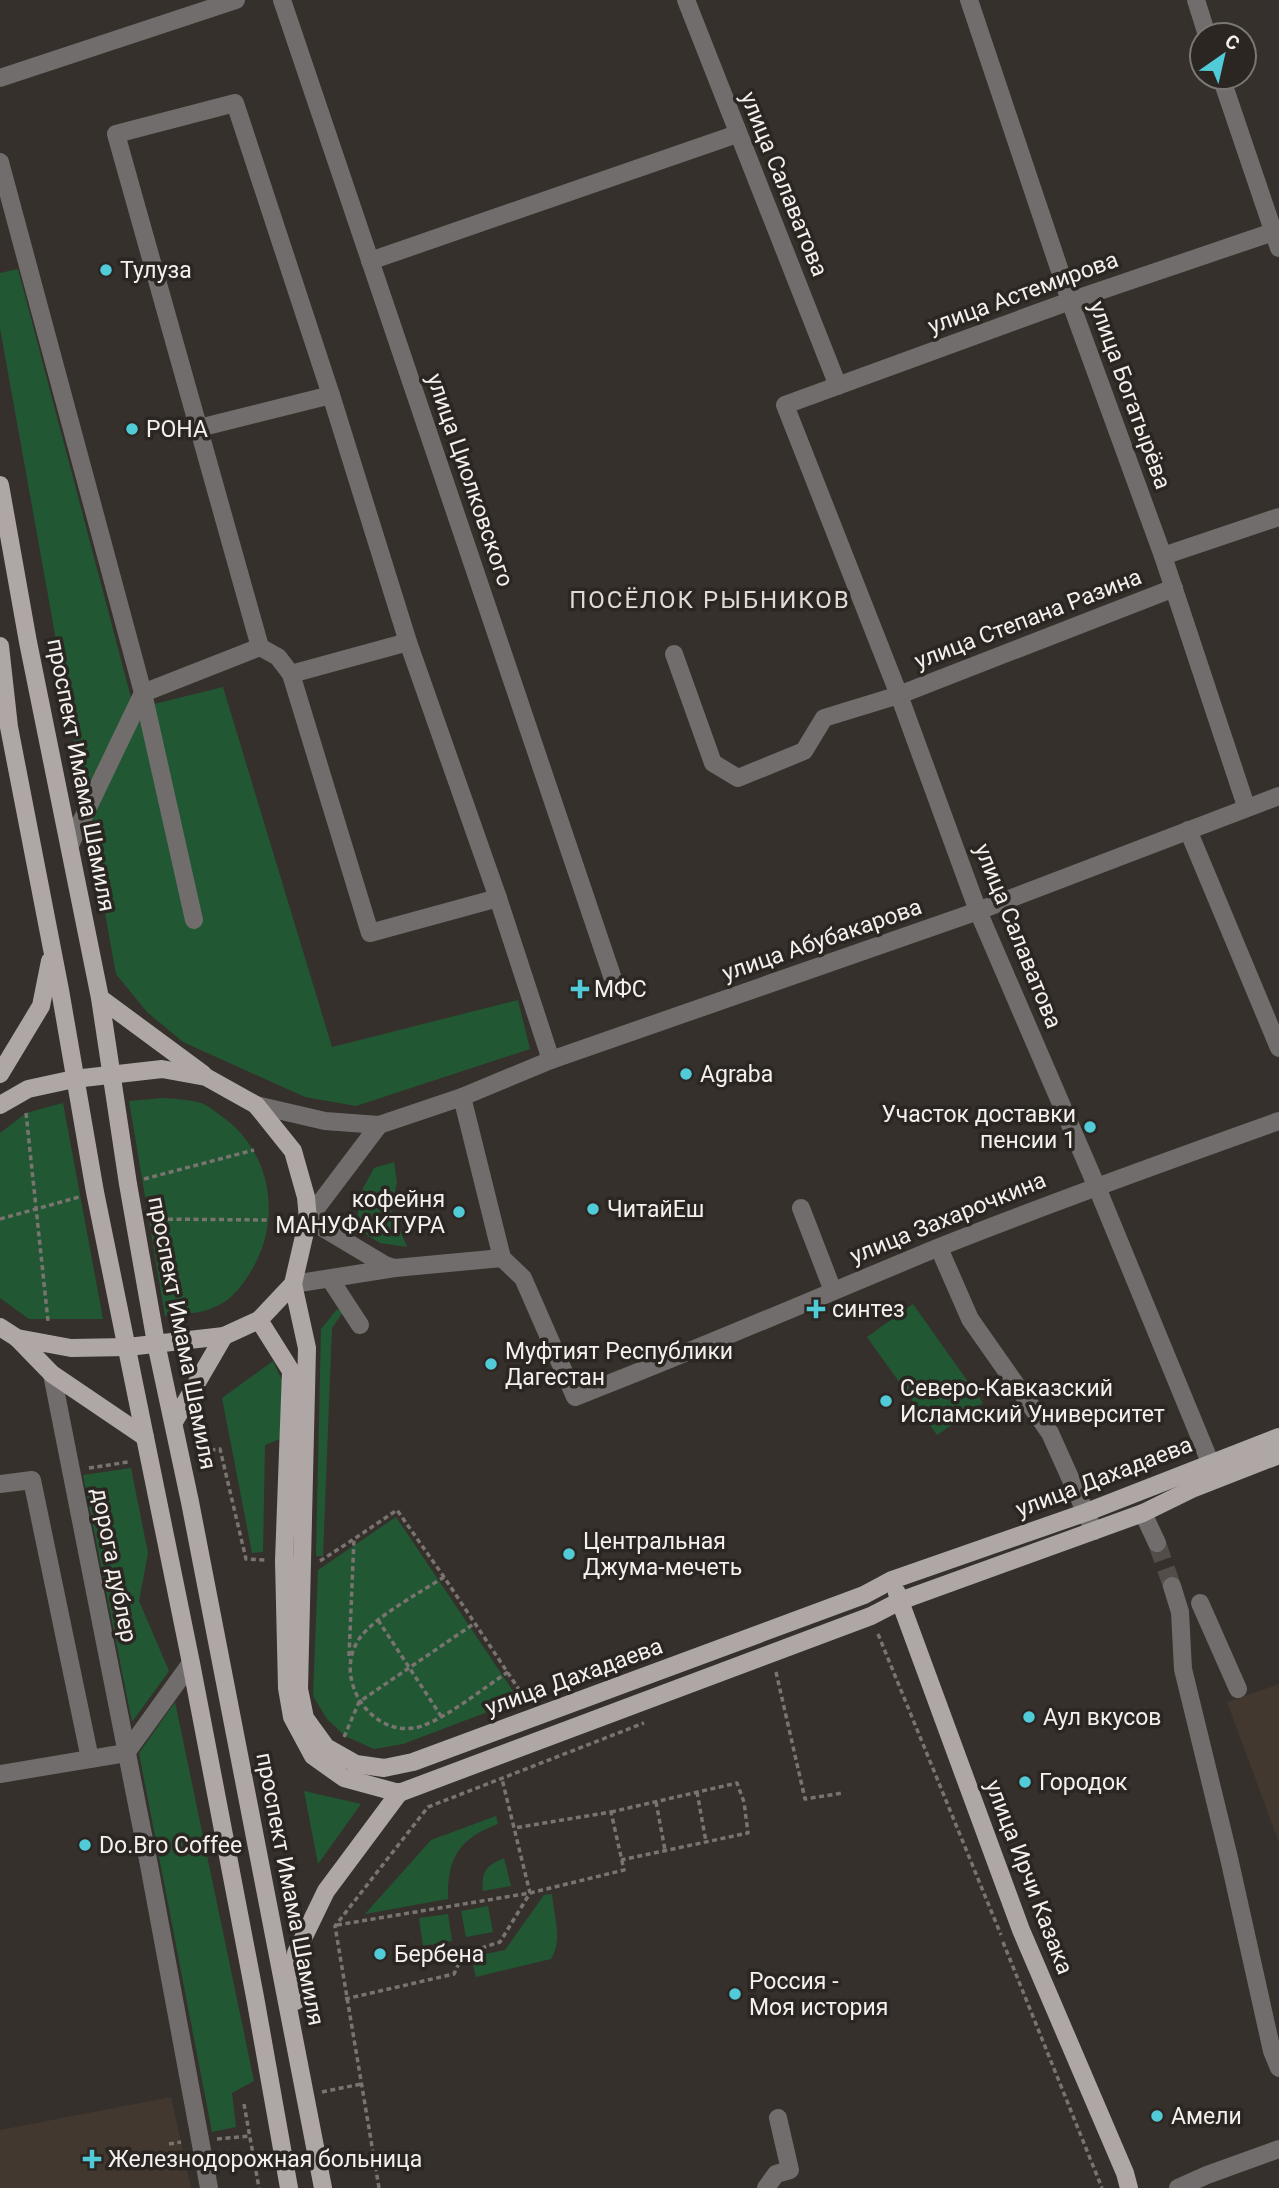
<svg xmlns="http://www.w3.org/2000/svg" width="1279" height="2188" font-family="Roboto,sans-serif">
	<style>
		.built { fill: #42382f }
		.green { fill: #215833 }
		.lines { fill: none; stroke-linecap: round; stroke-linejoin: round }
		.minor-tunnel { stroke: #524d49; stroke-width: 18; stroke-dasharray: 18 9; stroke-linecap: butt }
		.path { stroke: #797470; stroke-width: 3.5; stroke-dasharray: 5 3.5; stroke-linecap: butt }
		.minor { stroke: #706d6c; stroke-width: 18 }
		.major { stroke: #afa7a6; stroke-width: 18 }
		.poi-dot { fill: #52cbd9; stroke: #2b2622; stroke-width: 2.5 }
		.labels { text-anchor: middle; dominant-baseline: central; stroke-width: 7; stroke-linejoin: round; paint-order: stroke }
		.street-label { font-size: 23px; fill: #f4f0ed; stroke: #2b2622 }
		.poi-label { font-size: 23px; fill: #f4f0ed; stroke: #2b2622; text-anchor: start }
		.neighbourhood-label { font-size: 24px; letter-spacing: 2px; fill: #e0dad4; stroke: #2b2622 }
	</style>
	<rect width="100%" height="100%" fill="#35302c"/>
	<g class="built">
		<path d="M1279 1684V1843L1227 1702Z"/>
		<path d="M171 2097 191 2188H0V2130Z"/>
	</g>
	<g class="green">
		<path d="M18 269 134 709 223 687 332 1047 518 1000 530 1049 356 1106 305 1097 183 1042 147 1012 116 974 0 328V273Z"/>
		<path d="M164 1098C176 1099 190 1100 201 1103 209 1106 217 1113 224 1118 269 1151 281 1213 256 1262 248 1278 234 1299 217 1306 201 1314 182 1314 165 1316L129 1101Z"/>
		<path d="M63 1103 103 1319H29L0 1298V1133L26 1113Z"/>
		<path d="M394 1162 397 1182 391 1209 407 1247 380 1243 367 1235 358 1215 361 1192 374 1168Z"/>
		<path d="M913 1304 983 1403 937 1435 867 1337Z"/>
		<path d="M337 1309 343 1312 332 1328 323 1556H316L321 1329Z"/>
		<path d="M273 1361 282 1380 280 1439 265 1445 263 1552 252 1553 222 1398Z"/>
		<path d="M131 1468 148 1553 139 1601 169 1671 132 1722 83 1475Z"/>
		<path d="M396 1517 519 1700 403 1744 374 1749 345 1736 327 1719 313 1696 318 1570Z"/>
		<path d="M175 1702 254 2081 232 2093 236 2127 212 2132 139 1753Z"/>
		<path d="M304 1791 361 1804 318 1864Z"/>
		<path d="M496 1816 498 1824C460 1838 447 1857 448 1899L365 1914 431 1840Z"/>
		<path d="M504 1858 511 1886 483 1891C481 1871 486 1866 504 1858Z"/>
		<path d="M552 1894C554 1915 563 1940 551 1959L476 1977 471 1957 505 1950 544 1895Z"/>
		<path d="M488 1906 493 1932 466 1937 461 1911Z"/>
		<path d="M448 1914 452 1941 423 1946 419 1918Z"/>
	</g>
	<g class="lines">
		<path class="minor-tunnel" d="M1157 1543 1172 1586"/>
		<g class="path">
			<path d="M26 1113 48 1321"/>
			<path d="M144 1179 254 1150"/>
			<path d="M0 1219 79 1197"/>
			<path d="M151 1219 269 1220"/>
			<path d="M202 1451 220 1449 246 1559 265 1560"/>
			<path d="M89 1468 128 1462"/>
			<path d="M320 1561 354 1539"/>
			<path d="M444 1577C421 1592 374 1617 359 1639 331 1681 375 1742 422 1726 451 1715 482 1689 508 1672"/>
			<path d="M378 1620 441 1716"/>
			<path d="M878 1634 1001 1935"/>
			<path d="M349 1656 354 1539 397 1510 444 1577 526 1700"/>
			<path d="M776 1672 805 1799 843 1793"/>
			<path d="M344 1737 359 1702 475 1623"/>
			<path d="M697 1792 706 1842"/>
			<path d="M656 1802 665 1850"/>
			<path d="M611 1812 737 1783 744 1802 748 1833 621 1860"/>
			<path d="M337 1925 530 1893 624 1870 611 1812 514 1828"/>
			<path d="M1003 1942 1102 2188"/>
			<path d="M345 1999 454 1974 463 1954 500 1942 530 1893 502 1779"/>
			<path d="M322 2092 361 2084"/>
			<path d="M244 2104 259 2188"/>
			<path d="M217 2139 250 2136"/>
			<path d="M169 2144 181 2142"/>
			<path d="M379 2188 335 1926 428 1807 644 1723"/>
		</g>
		<g class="minor">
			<path d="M282 0 612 976"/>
			<path d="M686 0 838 386"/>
			<path d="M969 0 1070 301 1163 556 1246 806"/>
			<path d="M1196 0 1207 35"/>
			<path d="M1221 77 1279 248"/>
			<path d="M0 78 236 0"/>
			<path d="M0 162 143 693 70 845"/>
			<path d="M370 261 737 134"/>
			<path d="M199 428 331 395"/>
			<path d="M1163 556 1279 517"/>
			<path d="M260 647 116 134 235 103 331 395 408 642 498 898 551 1060"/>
			<path d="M674 654 713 763 738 778 804 751 824 718 899 695 1174 588"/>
			<path d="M291 674 370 933 498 898"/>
			<path d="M1188 830 1279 1048"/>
			<path d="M194 920 143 693 260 647 278 657 291 674 408 642"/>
			<path d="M256 1105 325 1121 379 1125 462 1097 551 1060 978 911 1279 796"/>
			<path d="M379 1125 308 1219 385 1265 395 1268"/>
			<path d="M801 1208 833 1291"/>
			<path d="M939 1248 970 1319 1050 1433 1094 1531"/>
			<path d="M502 1258 523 1278 575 1397C697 1350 816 1298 937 1248 1050 1203 1164 1162 1279 1121"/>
			<path d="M330 1279 360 1325"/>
			<path d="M293 1284 395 1268 502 1258 462 1097"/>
			<path d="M52 1374 149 1865 209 2188"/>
			<path d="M1218 1477 1210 1462 1096 1185 978 911 899 695 785 405 1070 301 1279 230"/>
			<path d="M0 1484 32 1480 90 1759"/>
			<path d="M1143 1513 1157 1543"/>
			<path d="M1172 1586 1180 1612 1183 1669 1229 1858 1272 2051 1279 2068"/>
			<path d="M1200 1603 1238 1689"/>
			<path d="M0 1774 126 1753 191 1663"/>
			<path d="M766 2188 776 2174 790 2170 778 2118"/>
			<path d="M1178 2188 1207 2175 1279 2149"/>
		</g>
		<g class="major">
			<path d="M0 485 28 642 100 998 128 1184 156 1343 190 1502 323 2188"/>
			<path d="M0 646 9 727 60 990 95 1192 191 1663 255 1997 289 2188"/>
			<path d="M100 998 203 1074"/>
			<path d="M0 1074 41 1006 50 961"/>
			<path d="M0 1105 28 1089 74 1079 162 1069 206 1077 256 1105 293 1151 306 1197 308 1219 293 1284 259 1320 224 1336 128 1347 71 1348 17 1338 0 1327"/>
			<path d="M293 1284 307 1348 299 1689 305 1718 326 1747 356 1764 384 1768 413 1762 864 1595 892 1580 1087 1512 1279 1437"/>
			<path d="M259 1320 291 1371 284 1561 287 1688 292 1717 313 1756 344 1778 399 1793 871 1616 900 1601 1143 1513 1194 1488 1279 1455"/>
			<path d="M17 1338 52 1374 145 1437"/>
			<path d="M174 1422 224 1336"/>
			<path d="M897 1593 1021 1930 1125 2173 1129 2188"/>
			<path d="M296 2001V1953L326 1891 399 1793"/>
		</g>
	</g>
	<g class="poi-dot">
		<circle cx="106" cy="270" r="7"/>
		<circle cx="132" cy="429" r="7"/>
		<path d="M576.5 978.5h7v7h7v7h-7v7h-7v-7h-7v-7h7z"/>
		<circle cx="686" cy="1074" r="7"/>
		<circle cx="1090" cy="1127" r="7"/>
		<circle cx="593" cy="1209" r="7"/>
		<circle cx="459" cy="1212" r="7"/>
		<path d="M812.5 1298.5h7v7h7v7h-7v7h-7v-7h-7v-7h7z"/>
		<circle cx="491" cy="1364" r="7"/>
		<circle cx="886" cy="1401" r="7"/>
		<circle cx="569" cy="1554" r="7"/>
		<circle cx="1029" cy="1717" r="7"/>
		<circle cx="1025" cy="1782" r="7"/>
		<circle cx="85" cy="1845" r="7"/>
		<circle cx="380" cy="1954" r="7"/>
		<circle cx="735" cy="1994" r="7"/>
		<circle cx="1157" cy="2116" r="7"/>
		<path d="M88.5 2148.5h7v7h7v7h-7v7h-7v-7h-7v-7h7z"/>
	</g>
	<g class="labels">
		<g class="street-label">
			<text transform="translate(784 184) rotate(68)">улица Салаватова</text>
			<text transform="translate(1023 293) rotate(-20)">улица Астемирова</text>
			<text transform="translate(1130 395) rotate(70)">улица Богатырёва</text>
			<text transform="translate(470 480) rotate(71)">улица Циолковского</text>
			<text transform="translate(1028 619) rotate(-21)">улица Степана Разина</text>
			<text transform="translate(81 775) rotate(79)">проспект Имама Шамиля</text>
			<text transform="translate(1018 936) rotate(68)">улица Салаватова</text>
			<text transform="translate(822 940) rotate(-19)">улица Абубакарова</text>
			<text transform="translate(948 1218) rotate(-22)">улица Захарочкина</text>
			<text transform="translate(182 1333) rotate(79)">проспект Имама Шамиля</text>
			<text transform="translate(1104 1477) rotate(-21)">улица Дахадаева</text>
			<text transform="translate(114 1565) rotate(79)">дорога дублер</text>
			<text transform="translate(574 1677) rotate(-20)">улица Дахадаева</text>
			<text transform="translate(1029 1877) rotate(69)">улица Ирчи Казака</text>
			<text transform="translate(290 1889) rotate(79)">проспект Имама Шамиля</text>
		</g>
		<g class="poi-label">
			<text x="120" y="270">Тулуза</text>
			<text x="146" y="429">РОНА</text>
			<text x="594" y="989">МФС</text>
			<text x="700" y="1074">Agraba</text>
			<text x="1076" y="1114" text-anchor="end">Участок доставки<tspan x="1076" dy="26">пенсии 1</tspan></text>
			<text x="445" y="1199" text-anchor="end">кофейня<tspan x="445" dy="26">МАНУФАКТУРА</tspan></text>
			<text x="607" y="1209">ЧитайЕш</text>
			<text x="832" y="1309">синтез</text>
			<text x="505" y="1351">Муфтият Республики<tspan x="505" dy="26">Дагестан</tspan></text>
			<text x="900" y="1388">Северо-Кавказский<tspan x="900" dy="26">Исламский Университет</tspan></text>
			<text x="583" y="1541">Центральная<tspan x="583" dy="26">Джума-мечеть</tspan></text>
			<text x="1043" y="1717">Аул вкусов</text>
			<text x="1039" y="1782">Городок</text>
			<text x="99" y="1845">Do.Bro Coffee</text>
			<text x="394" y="1954">Бербена</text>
			<text x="749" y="1981">Россия -<tspan x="749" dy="26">Моя история</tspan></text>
			<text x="1171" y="2116">Амели</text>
			<text x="108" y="2159">Железнодорожная больница</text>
		</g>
		<g class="neighbourhood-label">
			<text x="710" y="600">ПОСЁЛОК РЫБНИКОВ</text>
		</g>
	</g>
	<g transform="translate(1223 56) rotate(34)"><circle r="33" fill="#2b2622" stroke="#7b7773" stroke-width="2"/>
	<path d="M0-5L12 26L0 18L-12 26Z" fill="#52cbd9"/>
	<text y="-10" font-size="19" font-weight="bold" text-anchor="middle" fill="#f4f0ed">С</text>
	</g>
</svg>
